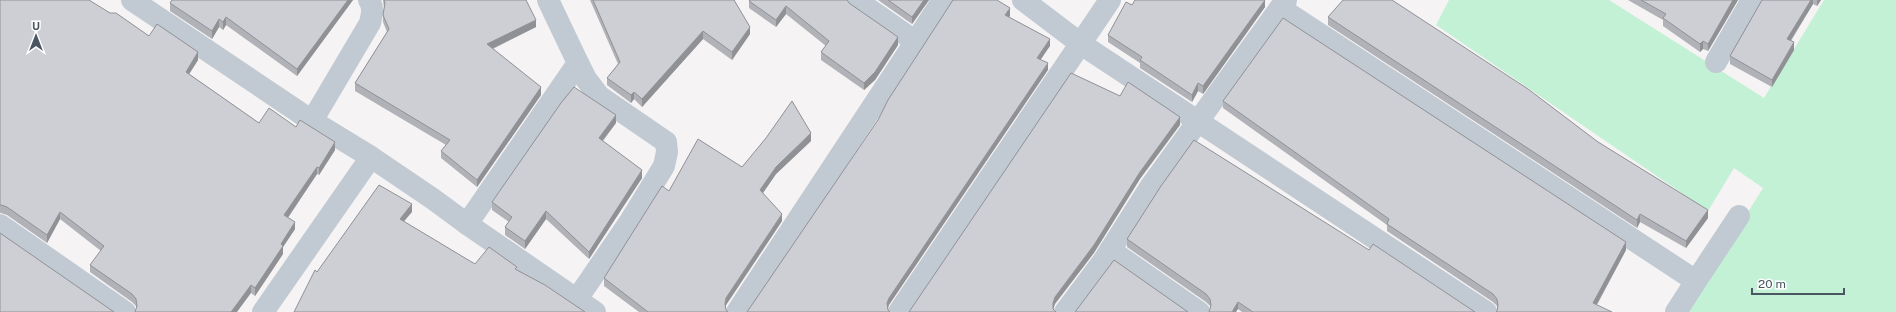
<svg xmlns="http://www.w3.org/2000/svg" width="1896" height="312" font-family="'Public Sans',sans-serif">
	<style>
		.green { fill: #c3f1d5 }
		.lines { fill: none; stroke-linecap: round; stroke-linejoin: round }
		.street { stroke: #c1cad2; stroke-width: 22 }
		.wall { fill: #b0b2b7 }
		.shaded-wall { fill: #909195 }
		.building { fill: #cdcfd5; stroke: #909195 }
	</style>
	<rect width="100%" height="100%" fill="#f5f3f3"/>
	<path class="green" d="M1449 0H1609L1764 98 1824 0H1896V312H1686L1763 188 1734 168 1708 211 1436 25Z"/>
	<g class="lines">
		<g class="street">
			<path d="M132 0 312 121 371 157 433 199 467 224 595 312"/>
			<path d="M856 0 916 42"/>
			<path d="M1023 0 1081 44 1486 312"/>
			<path d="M1280 8 1696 281 1676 312"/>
			<path d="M1716 62 1752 0"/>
			<path d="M312 121 370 23C372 14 374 8 369 0"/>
			<path d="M467 224 578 63 548 0"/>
			<path d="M0 225 125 312"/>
			<path d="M1110 250 1199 312"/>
			<path d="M1696 281 1739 216"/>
			<path d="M577 299 629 223 664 166 667 152 666 142 599 96 586 79 578 63"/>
			<path d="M263 312 371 157"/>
			<path d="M737 312 943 0"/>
			<path d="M899 312 1110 0"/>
			<path d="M1065 312 1104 260 1151 186 1286 0"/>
		</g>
	</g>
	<g class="wall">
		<path d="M0 0 110 13 149 36 198 60 189 74 259 123 296 127 335 150 319 175 317 174 288 218 295 229 283 247V254L255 296 251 293 136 308V306L132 302 90 272V265L101 251 60 219 47 243 7 215 1 213H0Z"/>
		<path d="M172 0H353L297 76 226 25 223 30 219 27 212 39 170 11V3Z"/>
		<path d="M383 0H526L536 27 493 49 541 95 477 187 441 158V151L446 145 355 91V83L387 32 383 22V15L384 8Z"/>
		<path d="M590 0H734L750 34 732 60 703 39 642 107 634 99 631 103 607 85V78L618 64Z"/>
		<path d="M878 0H929L912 24Z"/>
		<path d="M1628 0H1738L1708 51 1703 49 1700 52 1663 26V20Z"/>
		<path d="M1762 0H1821L1817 6 1813 4 1791 41 1794 50 1772 87 1730 64V56Z"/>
		<path d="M749 1 849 3 898 45 875 80 864 90 821 60V52L826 46 786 14 776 27 749 8Z"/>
		<path d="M1132 5 1265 7 1203 94 1198 91 1192 102 1140 68V63L1108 42V35Z"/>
		<path d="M1328 17 1598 142 1708 218 1686 248 1640 222 1637 228 1328 25Z"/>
		<path d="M1223 101 1626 250 1597 305 1497 311V306L1493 302 1387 231V225L1223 108Z"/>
		<path d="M616 123 603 141 642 178 589 259 546 219 525 249 505 235V227L509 222 492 210V202Z"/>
		<path d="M811 141 776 174 763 193 782 221 726 305 725 309 728 312H639L604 286V278L669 191 742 167Z"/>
		<path d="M1127 239 1369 250 1475 312H1242L1238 309 1210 308V306L1206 302 1127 247Z"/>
	</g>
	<g class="shaded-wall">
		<path d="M348 0H353L297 76V69Z"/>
		<path d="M924 0H929L912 24V17Z"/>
		<path d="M1265 0V7L1203 94V86Z"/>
		<path d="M1733 0H1738L1708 51V44Z"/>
		<path d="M1811 0H1813V4L1787 46V39Z"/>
		<path d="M1817 0H1821L1817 6Z"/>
		<path d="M786 6V14L776 27V20Z"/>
		<path d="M1010 8V16L1005 23V15Z"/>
		<path d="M226 17V25L223 30V22Z"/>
		<path d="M219 19V27L212 39V31Z"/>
		<path d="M536 20V27L487 51V44Z"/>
		<path d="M750 27V34L732 60V52Z"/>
		<path d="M703 31V39L642 107V99Z"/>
		<path d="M898 37V45L875 80 864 90V83Z"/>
		<path d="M1050 39V46L1037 65V58Z"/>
		<path d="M1703 41V49L1700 52V44Z"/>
		<path d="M1794 42V50L1772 87V80Z"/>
		<path d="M198 52V60L186 79V72Z"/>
		<path d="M1048 63V70L889 305 887 311V303L889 298Z"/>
		<path d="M1198 83V91L1192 102V95Z"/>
		<path d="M541 87V95L477 187V180Z"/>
		<path d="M634 92V99L631 103V95Z"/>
		<path d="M616 115V123L599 145V138Z"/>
		<path d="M1180 117V125L1140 179 1094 253 1055 304 1053 310V303L1055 297 1140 172Z"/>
		<path d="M811 133V141L776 174 760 197V190L776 167Z"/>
		<path d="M335 142V150L319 175V168Z"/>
		<path d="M317 167V174L284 223V215Z"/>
		<path d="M642 170V178L589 259V252Z"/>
		<path d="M412 204V212L400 226V219Z"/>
		<path d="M1708 210V218L1686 248V241Z"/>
		<path d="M546 211V219L525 249V241Z"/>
		<path d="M60 212V219L47 243V235Z"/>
		<path d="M782 214V221L726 305 725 312V304L726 298Z"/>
		<path d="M1640 214V222L1637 228V220Z"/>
		<path d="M295 222V229L283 247V254L255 296V288L281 244Z"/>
		<path d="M1626 242V250L1593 311V303Z"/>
		<path d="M251 285V293L237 312H231Z"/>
		<path d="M1238 302V309L1236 312H1232Z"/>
	</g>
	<g class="building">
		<path d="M0 0H89L110 13H116L149 36 157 24 198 52 186 72 259 123 269 108 296 127 300 120 335 142 319 168 317 167 284 215 295 222 281 244 283 246 255 288 251 285 231 312H135L137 306 136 299 132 294 90 265 104 246 60 212 47 235 7 207 1 205H0Z"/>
		<path d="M172 0H348L297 69 226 17 223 22 219 19 212 31 170 3Z"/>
		<path d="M384 0H526L536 20 487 44 541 87 477 180 441 151 450 140 355 83 389 29 383 15 385 3Z"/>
		<path d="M593 0H734L750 27 732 52 703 31 642 99 634 92 631 95 607 78 620 62Z"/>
		<path d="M750 0H847L849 3 898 37 875 72 864 83 821 52 829 41 786 6 776 20 749 1Z"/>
		<path d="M888 0H924L912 17Z"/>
		<path d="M953 0H997L1010 8 1005 15 1050 39 1037 58 1048 63 889 298 887 303 888 310 890 312H747L878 120 888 100Z"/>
		<path d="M1135 0H1265L1203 86 1198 83 1192 95 1140 60 1142 57 1108 35 1126 2 1132 5Z"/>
		<path d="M1343 0H1392L1528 89 1598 142 1708 210 1686 241 1640 214 1637 220 1328 17Z"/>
		<path d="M1641 0H1733L1708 44 1703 41 1700 44 1663 18 1666 14Z"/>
		<path d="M1762 0H1811L1787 39 1794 42 1772 80 1730 56Z"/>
		<path d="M1283 18 1626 242 1593 303 1612 312H1496L1497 311 1498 305 1497 299 1493 294 1387 224 1389 219 1223 101Z"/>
		<path d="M1071 73 1120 96 1128 82 1180 117 1140 172 1094 245 1055 297 1053 303V309L1056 312H909Z"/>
		<path d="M574 87 616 115 599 138 642 170 589 252 546 211 525 241 505 227 512 217 492 202 561 103Z"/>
		<path d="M792 101 811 133 776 167 760 190 782 214 726 298 725 304 726 310 728 312H648L604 278 662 186 669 191 698 139 742 167 766 138Z"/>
		<path d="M1194 140 1369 250 1373 244 1475 312H1253L1238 302 1232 312H1209L1211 305 1210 299 1206 294 1127 239 1161 186Z"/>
		<path d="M379 185 412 204 400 219 475 264 489 247 517 267 515 269 545 285 585 312H294L315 270 317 272Z"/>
		<path d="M0 233 114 312H0Z"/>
		<path d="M1114 260 1188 312H1075Z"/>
	</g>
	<g transform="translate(36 36)" stroke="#ffffff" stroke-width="3" paint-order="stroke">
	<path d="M0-3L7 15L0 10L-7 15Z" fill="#4a5661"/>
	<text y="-6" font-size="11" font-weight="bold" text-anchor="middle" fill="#4a5661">U</text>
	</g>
	<path d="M1752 288v6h92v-6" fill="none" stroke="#4a5661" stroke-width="2"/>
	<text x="1758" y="288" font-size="12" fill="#4a5661" stroke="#ffffff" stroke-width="3" paint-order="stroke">20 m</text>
</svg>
